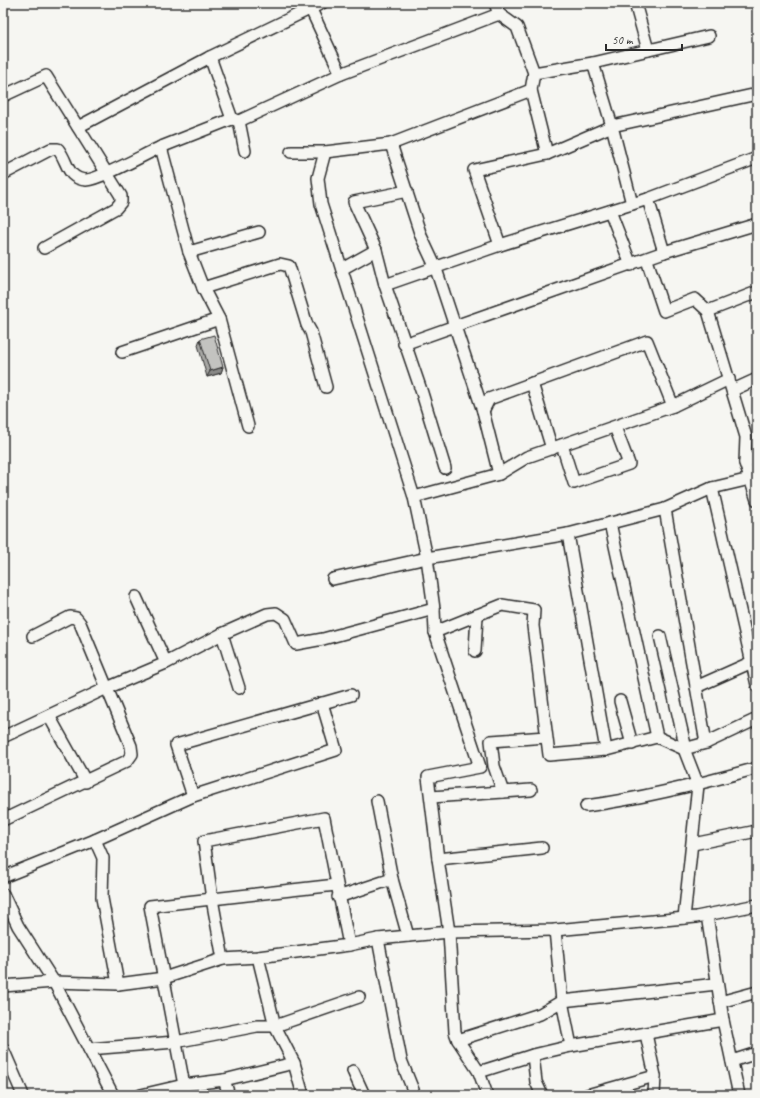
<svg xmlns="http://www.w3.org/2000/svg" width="760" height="1098" font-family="Caveat,sans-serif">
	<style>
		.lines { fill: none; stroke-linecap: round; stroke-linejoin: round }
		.minor-casing { stroke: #2b2b2b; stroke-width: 14 }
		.minor { stroke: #f6f6f2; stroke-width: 11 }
		.wall { fill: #a8a8a5; stroke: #2b2b2b }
		.shaded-wall { fill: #888886; stroke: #2b2b2b }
		.building { fill: #c3c3c0; stroke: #2b2b2b }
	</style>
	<rect width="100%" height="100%" fill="#f6f6f2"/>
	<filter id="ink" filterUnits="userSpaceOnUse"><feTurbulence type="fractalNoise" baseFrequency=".025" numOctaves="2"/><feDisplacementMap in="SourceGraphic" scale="8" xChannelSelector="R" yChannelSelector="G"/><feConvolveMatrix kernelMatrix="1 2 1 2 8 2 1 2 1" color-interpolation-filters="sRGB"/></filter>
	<g filter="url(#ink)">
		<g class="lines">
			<defs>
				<g id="minor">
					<path d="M308 3 341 74"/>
					<path d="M495 3 499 14"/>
					<path d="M635 3 648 50"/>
					<path d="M531 90 547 154"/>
					<path d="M3 96 46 76 121 196V202L116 208 44 248"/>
					<path d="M232 119 210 57 322 3"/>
					<path d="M239 121 245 151"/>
					<path d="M78 127 210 57"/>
					<path d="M291 152H325L391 144"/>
					<path d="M325 152 318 178 321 204 414 497 427 558 434 609"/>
					<path d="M3 174 51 149H58C65 158 66 167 72 174 75 177 81 180 86 180 101 179 145 154 161 147"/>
					<path d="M648 199 664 252"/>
					<path d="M632 204 612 126 757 94"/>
					<path d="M610 211 631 265"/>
					<path d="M500 245 474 170 547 154 612 126 593 63"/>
					<path d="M376 250 354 202 407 191"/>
					<path d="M189 252 259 232"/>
					<path d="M647 260 664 311 695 299 708 311 746 437 745 463"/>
					<path d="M342 269 376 250 385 285 500 245 648 199 757 158"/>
					<path d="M385 285 422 393 445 468"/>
					<path d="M203 288 280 264 289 266 307 325 311 332 326 387"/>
					<path d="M708 311 757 292"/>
					<path d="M219 319 248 426"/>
					<path d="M404 344 664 252 757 224"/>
					<path d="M122 352 219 319 203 288 189 252 161 147 232 119 239 121 341 74 499 14 517 27 534 73"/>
					<path d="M532 383 552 449"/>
					<path d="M733 390 757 379"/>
					<path d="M483 411 489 399 647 341 673 406 729 379"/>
					<path d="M562 445 574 483 629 464 615 427"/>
					<path d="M757 456 745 463 757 500"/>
					<path d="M499 474 483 411 435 266 421 236 391 144 531 90 534 73 593 63 709 36"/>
					<path d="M712 488 757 685"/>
					<path d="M414 497 499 474 527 457 673 406"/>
					<path d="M665 509 706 743"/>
					<path d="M610 523 657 737"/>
					<path d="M568 534 606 750"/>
					<path d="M333 579 427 558 568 534 665 509 712 488 750 479"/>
					<path d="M136 597 166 663"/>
					<path d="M435 632 502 605 534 610 533 626 549 755 606 750 657 737 684 749"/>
					<path d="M222 634 239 688"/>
					<path d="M660 636 686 749"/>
					<path d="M475 651 477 615"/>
					<path d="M696 687 752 662"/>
					<path d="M620 701 632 744"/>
					<path d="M49 716 86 782"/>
					<path d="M3 737 107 688 166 663 222 634 267 614 276 613 285 619 296 644 323 639 434 609 435 632 480 767 428 777 438 859 449 932 455 1032 458 1040 479 1072 487 1095"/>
					<path d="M503 792 494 766 491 741 546 737"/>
					<path d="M193 796 176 745 351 695"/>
					<path d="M431 797 531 790"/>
					<path d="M377 801 392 879 408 936"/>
					<path d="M586 806C644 798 701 784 757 768"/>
					<path d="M3 820 127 761 132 754 131 746 80 623 76 618 70 617 33 636"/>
					<path d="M95 840 103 858 102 898 118 984"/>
					<path d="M693 844 757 831"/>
					<path d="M438 859 542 848"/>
					<path d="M3 877 95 840 193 796 336 750 322 703"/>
					<path d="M3 894 18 926 54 982 113 1095"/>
					<path d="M338 897 392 879"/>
					<path d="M707 915 723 1020 739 1095"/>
					<path d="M684 918 698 785 684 749 706 743 757 719"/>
					<path d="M555 930 562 1001 717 984"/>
					<path d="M378 939 401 1060 415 1095"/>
					<path d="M258 957 275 1026 294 1063"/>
					<path d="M223 959 212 899 204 841 324 818 349 945"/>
					<path d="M3 986 54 982 118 984 164 978 223 959 258 957 349 945 378 939 449 932 555 930 696 917 757 905"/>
					<path d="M720 1002 757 992"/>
					<path d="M458 1040 540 1014 562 1001 571 1046"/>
					<path d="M3 1049 23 1095"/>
					<path d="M89 1049 175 1042 257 1026H275L359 997"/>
					<path d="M533 1055 536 1082 542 1095"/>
					<path d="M732 1061 757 1053"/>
					<path d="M353 1071 364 1095"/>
					<path d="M479 1072 533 1055 571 1046 723 1020"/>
					<path d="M224 1080 229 1095"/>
					<path d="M184 1085 150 906 336 885"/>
					<path d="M141 1095 184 1085 224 1080 294 1063 303 1095"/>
					<path d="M587 1095 655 1076 646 1034"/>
					<path d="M654 1095 655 1076"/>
				</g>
			</defs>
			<use href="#minor" class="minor-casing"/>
			<use href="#minor" class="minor"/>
		</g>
		<path class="wall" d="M200 339 223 367 221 373 207 377 198 345Z"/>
		<path class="shaded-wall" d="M223 367 221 373 207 377 210 371Z"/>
		<path class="building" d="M214 335 223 367 210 371 200 339Z"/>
	</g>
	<rect width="760" height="1098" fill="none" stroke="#f6f6f2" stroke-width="16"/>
	<rect x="8" y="8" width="744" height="1082" fill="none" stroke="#2b2b2b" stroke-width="1.5" filter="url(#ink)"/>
	<path d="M606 44v6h76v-6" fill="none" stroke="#2b2b2b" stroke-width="2"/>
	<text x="612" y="44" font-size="12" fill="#2b2b2b" stroke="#f6f6f2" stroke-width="3" paint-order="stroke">50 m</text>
</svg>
